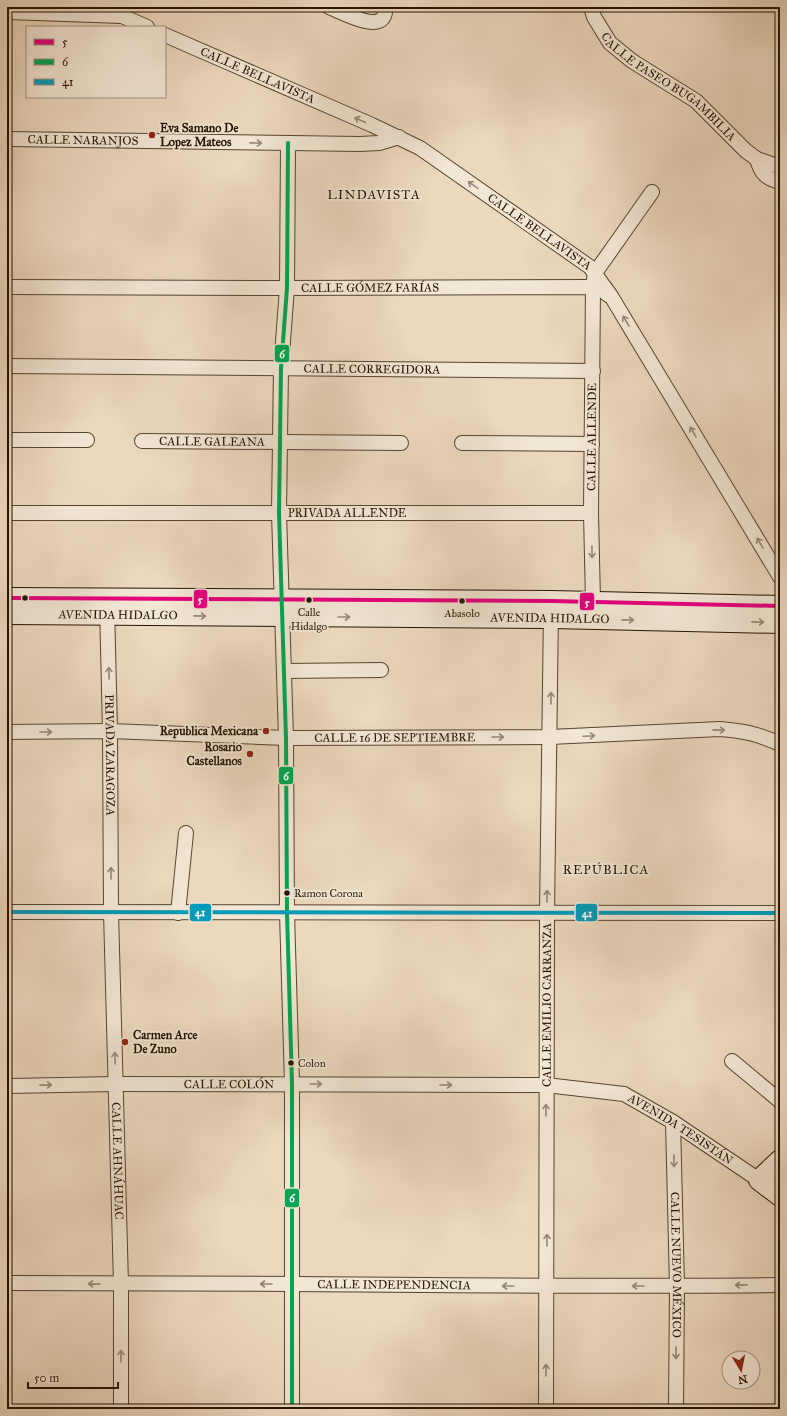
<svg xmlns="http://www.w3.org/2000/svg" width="787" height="1416" font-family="'IM FELL Great Primer',serif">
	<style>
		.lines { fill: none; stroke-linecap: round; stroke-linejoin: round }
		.street-casing { stroke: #56442f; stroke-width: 16 }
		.secondary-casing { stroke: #241300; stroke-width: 22 }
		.street { stroke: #f2e6d4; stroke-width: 14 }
		.secondary { stroke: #f2e6d4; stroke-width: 20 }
		.bus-1-casing { stroke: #f2e6d4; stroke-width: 7 }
		.bus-2-casing { stroke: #f2e6d4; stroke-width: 7 }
		.bus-3-casing { stroke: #f2e6d4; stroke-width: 7 }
		.bus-1 { stroke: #e5007d; stroke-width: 4 }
		.bus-2 { stroke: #00a651; stroke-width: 4 }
		.bus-3 { stroke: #049ab9; stroke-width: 4 }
		.oneway { stroke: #958775 }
		.poi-dot { fill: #8f2418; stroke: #f2e6d4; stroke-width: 1.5 }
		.bus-dot { fill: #241300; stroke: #f2e6d4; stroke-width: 1.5 }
		.labels { text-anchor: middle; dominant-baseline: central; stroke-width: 3.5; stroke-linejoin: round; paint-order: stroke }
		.bus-label { font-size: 11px; fill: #241300; stroke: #f2e6d4 }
		.street-label { font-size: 12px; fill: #241300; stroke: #f2e6d4 }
		.poi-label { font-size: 12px; font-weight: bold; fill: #241300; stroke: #f2e6d4; text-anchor: start }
		.neighbourhood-label { font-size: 13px; letter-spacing: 1px; fill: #241300; stroke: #f2e6d4 }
		.line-badge { stroke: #f2e6d4; stroke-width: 1.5 }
		.badge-label { font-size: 11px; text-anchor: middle; font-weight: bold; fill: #fff }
	</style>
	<rect width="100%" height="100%" fill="#ebd8bd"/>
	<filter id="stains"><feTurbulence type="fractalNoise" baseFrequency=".005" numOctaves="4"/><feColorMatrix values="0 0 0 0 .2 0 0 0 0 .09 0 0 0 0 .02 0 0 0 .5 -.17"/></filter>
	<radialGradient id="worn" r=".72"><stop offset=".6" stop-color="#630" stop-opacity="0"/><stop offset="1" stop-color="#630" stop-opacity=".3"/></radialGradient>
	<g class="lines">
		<defs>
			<g id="street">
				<path d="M329 7C342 12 388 38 385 7"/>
				<path id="s1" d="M591 7 594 17 610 43 632 61 696 101 746 151 757 159 780 167"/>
				<path d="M7 12 122 16 147 27"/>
				<path id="s2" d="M165 35 372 125 420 148 590 267 611 296 780 577"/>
				<path id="s3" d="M7 139 360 144 379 143 399 137"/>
				<path d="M288 143 287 288 281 368 279 513 286 738 287 913 292 1084V1409"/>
				<path d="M757 159C761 173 765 178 780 182"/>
				<path id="s4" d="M7 287 287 288 593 287 600 288 608 295"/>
				<path id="s5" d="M7 366 593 371"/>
				<path d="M7 440H87"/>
				<path id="s6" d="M142 441 401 443"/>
				<path d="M462 443 592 444"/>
				<path id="s7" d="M7 513H591"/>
				<path id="s8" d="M593 602 591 513 593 287 595 273 652 192"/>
				<path id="s9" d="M107 606 110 731 111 912 121 1285V1409"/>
				<path d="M284 671 381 670"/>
				<path id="s10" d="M7 732 110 731 286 738 550 737 720 729C745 731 758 734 780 744"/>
				<path d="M7 912 780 913"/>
				<path d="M178 913 186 833"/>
				<path d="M732 1061 780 1101"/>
				<path id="s11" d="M7 1086 116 1084 546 1085 624 1094 673 1122 759 1180"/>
				<path id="s12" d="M673 1122 677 1286 676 1409"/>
				<path id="s13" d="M7 1283C103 1284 199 1284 294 1284 456 1285 618 1287 780 1285"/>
				<path id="s14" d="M546 1409 547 914 551 609"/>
			</g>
			<g id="secondary">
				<path d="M7 598 551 601 780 606"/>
				<path id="s15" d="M7 614 551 618 780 623"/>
				<path d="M780 1160 759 1180 780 1196"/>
			</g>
		</defs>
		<use href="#street" class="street-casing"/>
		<use href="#secondary" class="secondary-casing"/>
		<use href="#street" class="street"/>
		<use href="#secondary" class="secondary"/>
		<defs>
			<path id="bus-1" d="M7 598 551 601 780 606"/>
			<path id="bus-2" d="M288 143 287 288 281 368 279 513 286 738 287 913 292 1084V1409"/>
			<path id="bus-3" d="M7 912 780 913"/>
		</defs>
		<use href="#bus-1" class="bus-1-casing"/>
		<use href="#bus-2" class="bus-2-casing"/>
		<use href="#bus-3" class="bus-3-casing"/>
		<use href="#bus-1" class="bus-1"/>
		<use href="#bus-2" class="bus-2"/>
		<use href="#bus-3" class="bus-3"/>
	</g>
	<defs><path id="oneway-shaft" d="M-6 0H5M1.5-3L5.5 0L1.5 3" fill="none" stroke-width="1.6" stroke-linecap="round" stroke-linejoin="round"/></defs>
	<g class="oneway">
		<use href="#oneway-shaft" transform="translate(360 120) rotate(-156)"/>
		<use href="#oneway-shaft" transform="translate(256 143) rotate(1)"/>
		<use href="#oneway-shaft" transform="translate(473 185) rotate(-145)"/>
		<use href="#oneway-shaft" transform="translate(626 321) rotate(-121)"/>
		<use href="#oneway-shaft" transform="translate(693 432) rotate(-121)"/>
		<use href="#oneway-shaft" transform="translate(760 543) rotate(-121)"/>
		<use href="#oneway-shaft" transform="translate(592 552) rotate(89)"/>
		<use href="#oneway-shaft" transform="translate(200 616) rotate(1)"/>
		<use href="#oneway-shaft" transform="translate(344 617)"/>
		<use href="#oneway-shaft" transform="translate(628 620) rotate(1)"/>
		<use href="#oneway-shaft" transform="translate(758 622) rotate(1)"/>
		<use href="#oneway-shaft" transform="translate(109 673) rotate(-91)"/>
		<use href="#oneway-shaft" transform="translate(551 698) rotate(-90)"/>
		<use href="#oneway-shaft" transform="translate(719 730) rotate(1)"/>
		<use href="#oneway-shaft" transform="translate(46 732)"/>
		<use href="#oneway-shaft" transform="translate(589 736) rotate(-3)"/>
		<use href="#oneway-shaft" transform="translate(498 737)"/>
		<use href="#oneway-shaft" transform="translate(111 873) rotate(-90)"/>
		<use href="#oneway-shaft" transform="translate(547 896) rotate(-89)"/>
		<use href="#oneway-shaft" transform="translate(115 1058) rotate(-92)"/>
		<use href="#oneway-shaft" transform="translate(316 1084)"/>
		<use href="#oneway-shaft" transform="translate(46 1085) rotate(-1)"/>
		<use href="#oneway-shaft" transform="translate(446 1085)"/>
		<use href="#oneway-shaft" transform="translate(546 1110) rotate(-90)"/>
		<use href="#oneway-shaft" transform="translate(674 1161) rotate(89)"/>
		<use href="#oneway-shaft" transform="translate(547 1240) rotate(-90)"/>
		<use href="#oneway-shaft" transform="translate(94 1284) rotate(-179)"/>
		<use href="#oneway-shaft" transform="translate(266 1284) rotate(180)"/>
		<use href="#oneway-shaft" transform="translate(741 1285) rotate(179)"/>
		<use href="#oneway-shaft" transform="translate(508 1286) rotate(-180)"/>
		<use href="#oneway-shaft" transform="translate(638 1286) rotate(-180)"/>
		<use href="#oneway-shaft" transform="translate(676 1353) rotate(90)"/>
		<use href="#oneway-shaft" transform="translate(121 1356) rotate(-90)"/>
		<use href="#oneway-shaft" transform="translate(546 1370) rotate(-90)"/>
	</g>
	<g class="poi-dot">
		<circle cx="152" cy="135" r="4"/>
		<circle cx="266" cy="731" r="4"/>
		<circle cx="250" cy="754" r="4"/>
		<circle cx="125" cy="1042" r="4"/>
	</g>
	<g class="bus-dot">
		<circle cx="25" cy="598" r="3.5"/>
		<circle cx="309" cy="600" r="3.5"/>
		<circle cx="462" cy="601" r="3.5"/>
		<circle cx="287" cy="893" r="3.5"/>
		<circle cx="291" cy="1063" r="3.5"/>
	</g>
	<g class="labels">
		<g class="bus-label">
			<text x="309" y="612">Calle<tspan x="309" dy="14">Hidalgo</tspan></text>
			<text x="462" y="613">Abasolo</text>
			<text x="294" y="893" text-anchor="start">Ramon Corona</text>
			<text x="298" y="1063" text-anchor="start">Colon</text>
		</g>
		<g class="street-label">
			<text stroke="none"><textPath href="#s2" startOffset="101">CALLE BELLAVISTA</textPath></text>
			<text stroke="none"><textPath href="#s1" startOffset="114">CALLE PASEO BUGAMBILIA</textPath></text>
			<text stroke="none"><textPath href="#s3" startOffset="76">CALLE NARANJOS</textPath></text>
			<text stroke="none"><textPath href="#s2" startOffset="425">CALLE BELLAVISTA</textPath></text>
			<text stroke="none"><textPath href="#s4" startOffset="363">CALLE GÓMEZ FARÍAS</textPath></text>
			<text stroke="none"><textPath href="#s5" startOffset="365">CALLE CORREGIDORA</textPath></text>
			<text stroke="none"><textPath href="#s8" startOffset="165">CALLE ALLENDE</textPath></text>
			<text stroke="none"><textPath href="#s6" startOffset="70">CALLE GALEANA</textPath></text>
			<text stroke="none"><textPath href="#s7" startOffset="340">PRIVADA ALLENDE</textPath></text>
			<text stroke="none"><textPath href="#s15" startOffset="111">AVENIDA HIDALGO</textPath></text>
			<text stroke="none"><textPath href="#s15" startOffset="543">AVENIDA HIDALGO</textPath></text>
			<text stroke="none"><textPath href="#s10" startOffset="388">CALLE 16 DE SEPTIEMBRE</textPath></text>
			<text stroke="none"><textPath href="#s9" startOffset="149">PRIVADA ZARAGOZA</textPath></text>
			<text stroke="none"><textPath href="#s14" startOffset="404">CALLE EMILIO CARRANZA</textPath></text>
			<text stroke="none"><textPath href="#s11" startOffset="222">CALLE COLÓN</textPath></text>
			<text stroke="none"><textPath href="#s11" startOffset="684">AVENIDA TESISTÁN</textPath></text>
			<text stroke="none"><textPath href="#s9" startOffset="555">CALLE AHNÁHUAC</textPath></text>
			<text stroke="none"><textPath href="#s12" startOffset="143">CALLE NUEVO MÉXICO</textPath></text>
			<text stroke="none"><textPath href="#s13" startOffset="387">CALLE INDEPENDENCIA</textPath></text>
		</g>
		<g class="poi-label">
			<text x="160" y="128">Eva Samano De<tspan x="160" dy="14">Lopez Mateos</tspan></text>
			<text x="258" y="731" text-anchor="end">Republica Mexicana</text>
			<text x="242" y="747" text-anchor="end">Rosario<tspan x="242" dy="14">Castellanos</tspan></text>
			<text x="133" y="1035">Carmen Arce<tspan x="133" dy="14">De Zuno</tspan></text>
		</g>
		<g class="neighbourhood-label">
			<text x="374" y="195">LINDAVISTA</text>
			<text x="606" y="870">REPÚBLICA</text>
		</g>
	</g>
	<g class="line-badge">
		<rect x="274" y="344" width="16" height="19" rx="4" fill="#00a651"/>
		<rect x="193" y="589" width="15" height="20" rx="4" fill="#e5007d"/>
		<rect x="579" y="592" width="16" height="19" rx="4" fill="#e5007d"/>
		<rect x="278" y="766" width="16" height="19" rx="4" fill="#00a651"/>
		<rect x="189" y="903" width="23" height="19" rx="4" fill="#049ab9"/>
		<rect x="575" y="903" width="23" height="19" rx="4" fill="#049ab9"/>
		<rect x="284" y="1188" width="16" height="20" rx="4" fill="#00a651"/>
	</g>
	<g class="badge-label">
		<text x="282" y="358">6</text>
		<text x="200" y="603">5</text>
		<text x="587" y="606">5</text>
		<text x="286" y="780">6</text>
		<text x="200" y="916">41</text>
		<text x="587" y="917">41</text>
		<text x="292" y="1202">6</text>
	</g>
	<rect width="787" height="1416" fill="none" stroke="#ebd8bd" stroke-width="24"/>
	<rect x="8" y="8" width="771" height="1400" fill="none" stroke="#241300" stroke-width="2"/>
	<rect x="12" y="12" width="763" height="1392" fill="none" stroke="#241300"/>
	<rect x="26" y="26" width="140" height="72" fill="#f2e6d4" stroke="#a0927f"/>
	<rect x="34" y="39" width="20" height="6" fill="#e5007d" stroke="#a0927f"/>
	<text x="62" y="46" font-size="12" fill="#241300">5</text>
	<rect x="34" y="59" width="20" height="6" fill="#00a651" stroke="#a0927f"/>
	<text x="62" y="66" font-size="12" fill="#241300">6</text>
	<rect x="34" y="79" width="20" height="6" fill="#049ab9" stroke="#a0927f"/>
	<text x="62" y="86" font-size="12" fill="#241300">41</text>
	<g transform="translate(741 1370) rotate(170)"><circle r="19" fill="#f2e6d4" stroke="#a0927f"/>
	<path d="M0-3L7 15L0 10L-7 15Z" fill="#8f2418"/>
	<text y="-6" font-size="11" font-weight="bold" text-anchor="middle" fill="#241300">N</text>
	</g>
	<path d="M28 1382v6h90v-6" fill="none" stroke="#241300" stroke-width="2"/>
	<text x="34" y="1382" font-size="12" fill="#241300" stroke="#f2e6d4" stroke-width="3" paint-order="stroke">50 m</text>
	<rect width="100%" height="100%" filter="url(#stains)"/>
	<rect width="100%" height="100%" fill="url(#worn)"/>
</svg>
